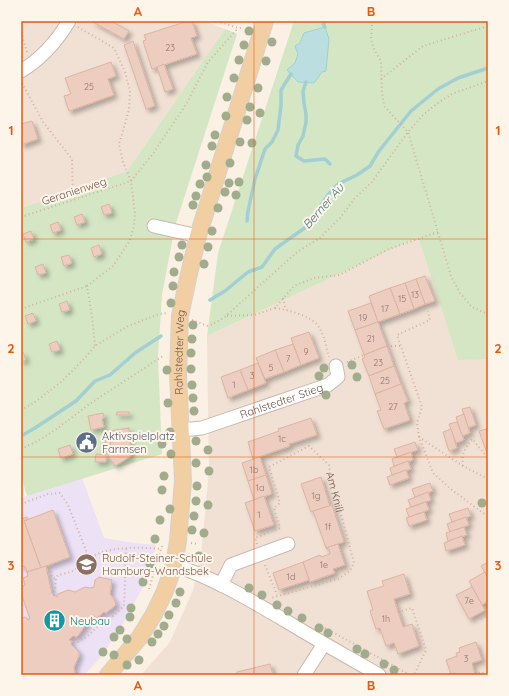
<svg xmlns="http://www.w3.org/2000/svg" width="509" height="696" font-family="Quicksand,sans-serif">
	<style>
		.residential { fill: #f1e1d4 }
		.education { fill: #ede1f6 }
		.green { fill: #d5e6c5 }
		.water { fill: #bbdfe1; stroke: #a2cfd2 }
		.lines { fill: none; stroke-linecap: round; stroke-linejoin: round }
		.stream { stroke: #a2cfd2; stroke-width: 3.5 }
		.building { fill: #eccdbf; stroke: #ddb3a1; filter: url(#shadow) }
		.minor-casing { stroke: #cab7ac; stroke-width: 15 }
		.major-casing { stroke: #d7d0cd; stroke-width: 18 }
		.path { stroke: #d1b0a2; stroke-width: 2; stroke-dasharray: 1 3; stroke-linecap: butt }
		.minor { stroke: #fff; stroke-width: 13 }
		.major { stroke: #f2cea3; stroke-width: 16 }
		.tree { fill: #a1ac8d }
		.grid { fill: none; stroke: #e8590c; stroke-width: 1; stroke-opacity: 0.55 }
		.labels { text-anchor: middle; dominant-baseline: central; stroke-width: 4; stroke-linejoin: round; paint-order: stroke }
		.number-label { font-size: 9px; fill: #8f746a }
		.street-label { font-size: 11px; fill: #70564d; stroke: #fdf4ea }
		.service-label { font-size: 11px; fill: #4e5e75; stroke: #fdf4ea; text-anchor: start }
		.education-label { font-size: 11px; fill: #785e54; stroke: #fdf4ea; text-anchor: start }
		.culture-label { font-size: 11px; fill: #0d838f; stroke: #fdf4ea; text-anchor: start }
		.water-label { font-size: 12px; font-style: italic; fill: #46767b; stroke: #fdf4ea }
		.neatline { fill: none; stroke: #e8590c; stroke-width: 1.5 }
		.grid-label { font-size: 13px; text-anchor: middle; font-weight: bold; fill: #e8590c }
	</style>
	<defs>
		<filter id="shadow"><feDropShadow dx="3.5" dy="3.5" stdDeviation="2" flood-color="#0004"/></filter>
	</defs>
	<rect width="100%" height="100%" fill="#faf0e4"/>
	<g class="residential">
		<path d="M21 21H203L225 29 127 171 21 208Z"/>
		<path d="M418 237 458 359H488V675H141L170 642 193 590 201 556 209 471 207 336Z"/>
	</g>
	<path class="education" d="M82 478 104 538 134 543 156 545 145 583 124 622 100 658 84 675H21V498Z"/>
	<g class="green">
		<path d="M294 21H488V359L458 360 418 237 207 336 218 253Z"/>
		<path d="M225 29 237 34 175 226 162 295 158 357 162 454 27 496 21 476V208L127 171Z"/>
	</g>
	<path class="water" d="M325 27 329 39 326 71 322 72 314 83 298 82 287 70 295 63 298 54 295 46 300 43 304 33Z"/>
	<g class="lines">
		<g class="stream">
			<path d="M325 27 323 24 326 21"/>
			<path d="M306 82 303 91 304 103 306 114V122L303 136 298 145 296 156 304 161 325 159 330 164"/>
			<path d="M247 221 248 211 255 179 265 149 272 142 278 130 281 105V90L291 74"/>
			<path d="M210 300 225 291 248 272 262 267 275 249 306 227 328 195 338 184 357 175 370 166 379 151 411 111 438 89 458 78 488 68"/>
			<path d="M21 436 35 428 76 401 95 381 110 375 135 353 161 336"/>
		</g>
	</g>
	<g class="building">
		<path d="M91 21H111L129 31 124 39Z"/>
		<path d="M188 21H192L197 36 191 38 197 54 152 69 143 41 146 40 144 35Z"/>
		<path d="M133 41 155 106 146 109 124 45Z"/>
		<path d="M111 62 116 76 108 79 114 95 69 111 64 96 71 94 65 78Z"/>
		<path d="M164 64 173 89 165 92 157 67Z"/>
		<path d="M32 121 38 139 21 145V124Z"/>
		<path d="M109 204 112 213 104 215 101 207Z"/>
		<path d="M82 214 85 222 77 225 74 217Z"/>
		<path d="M58 222 61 230 53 233 50 225Z"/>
		<path d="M31 231 34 239 26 242 23 234Z"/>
		<path d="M99 245 102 254 94 257 91 248Z"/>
		<path d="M69 255 72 263 64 266 61 257Z"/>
		<path d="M43 264 46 273 38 275 35 267Z"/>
		<path d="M425 276 435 301 425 304 416 279Z"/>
		<path d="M416 279 425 304 414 309 405 283Z"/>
		<path d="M405 283 414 309 400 314 390 288Z"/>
		<path d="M390 288 400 314 378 322 369 296Z"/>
		<path d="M67 301 70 310 62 312 59 304Z"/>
		<path d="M371 303 378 322 355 330 348 311Z"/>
		<path d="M33 313 36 321 28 324 25 316Z"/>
		<path d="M378 322 387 346 364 355 355 330Z"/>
		<path d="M309 332 319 358 301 365 291 338Z"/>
		<path d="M57 341 60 350 52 352 49 344Z"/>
		<path d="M293 344 301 365 284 372 275 350Z"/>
		<path d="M387 346 394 366 369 376 362 359 365 357 364 355Z"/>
		<path d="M275 350 284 372 265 379 256 358Z"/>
		<path d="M23 352 26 360 21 362V353Z"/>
		<path d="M258 363 266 383 248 390 240 370Z"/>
		<path d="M394 366 401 384 375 394 369 376Z"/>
		<path d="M240 370 248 390 228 398 221 377Z"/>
		<path d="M401 384 408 401 404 403 410 420 384 429 377 411 381 410 375 394Z"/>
		<path d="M470 407 476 425 468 428 462 409Z"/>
		<path d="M117 412H129V415H116Z"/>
		<path d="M103 413 104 418 102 419 104 427 91 430 88 416Z"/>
		<path d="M464 414 470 433 462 436 456 417Z"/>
		<path d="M311 418 317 435 289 444 290 446 253 459 248 442 279 431 278 429Z"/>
		<path d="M457 422 464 440 456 443 449 424Z"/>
		<path d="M129 428 131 456 115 466 106 452 111 449 109 431Z"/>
		<path d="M451 429 457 448 449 451 443 432Z"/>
		<path d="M486 429 488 434V452L487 453 479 431Z"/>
		<path d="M105 439H110L111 449H106Z"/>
		<path d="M415 442 418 450 397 457 394 449Z"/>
		<path d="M70 445 73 454 61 458 58 449Z"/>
		<path d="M411 452 413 460 394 466 392 459Z"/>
		<path d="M96 454 106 455V462H95Z"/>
		<path d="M260 457 266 475 248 481 242 463Z"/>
		<path d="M408 461 411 469 392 475 390 468Z"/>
		<path d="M406 470 409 478 390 485 387 477Z"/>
		<path d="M266 475 272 494 254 500 248 481Z"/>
		<path d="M321 477 330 506 311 512 301 484Z"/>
		<path d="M430 483 433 491 415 497 412 489Z"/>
		<path d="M428 492 431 500 411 507 408 500Z"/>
		<path d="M264 496 274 525 255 531 245 503Z"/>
		<path d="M426 502 429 510 409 517 406 509Z"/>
		<path d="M332 505 344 542 326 548 313 511Z"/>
		<path d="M468 508 471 516 452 522 449 514Z"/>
		<path d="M53 510 70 557 41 568 24 521Z"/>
		<path d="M424 512 427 520 409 526 406 518Z"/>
		<path d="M21 516 22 519 27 517 28 519 24 521 41 568 27 572 25 566 21 567V562L23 561 21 557Z"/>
		<path d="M466 517 469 525 450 532 447 524Z"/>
		<path d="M464 527 467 535 448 541 446 533Z"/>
		<path d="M462 536 465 545 446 551 444 543Z"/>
		<path d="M338 544 345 565 333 569 335 573 310 582 303 562 320 555 321 557 330 554 329 549 326 548Z"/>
		<path d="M303 562 309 580 279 590 273 573Z"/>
		<path d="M488 562V578L481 566Z"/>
		<path d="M46 566 52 594 57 597 58 594 68 590 75 592 85 587 90 588 94 587 95 580 99 577 112 580 110 594 114 599 116 605 106 613 104 612 97 618 92 615 85 620 88 622 77 637 73 636 69 640 72 641 71 644 79 652V656L74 667 75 673 72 675H21V618L25 617 27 618 28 620 30 619 21 593V587L25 585 23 578 28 576 27 572Z"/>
		<path d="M485 572 488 578V601L482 605 469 581Z"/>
		<path d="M404 574 410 594 394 599 403 627 412 624 419 646 398 654 394 643 386 646 380 628 376 629 370 611 373 610 367 591 384 586 382 581Z"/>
		<path d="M472 587 485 610 469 619 456 595Z"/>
		<path d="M476 642 482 660 472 663 475 675H455V673L451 674 446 660 457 656 456 653 460 652 459 648Z"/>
		<path d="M270 664 273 675H237V672Z"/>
	</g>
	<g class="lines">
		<defs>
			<g id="minor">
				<path d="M21 71C41 59 57 41 69 21"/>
				<path d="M154 226 198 236"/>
				<path id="s2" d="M181 430 202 428 328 385 338 377 336 366"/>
				<path d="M174 565C214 578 250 600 286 621 317 640 348 657 379 675"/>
				<path d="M221 585 231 565 288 544"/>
				<path d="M304 675 324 644"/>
			</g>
			<g id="major">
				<path id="s3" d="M108 675 140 637 154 614 165 591 174 565 178 541 183 481 178 374 180 316 188 278 198 236 265 21"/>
			</g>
		</defs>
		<use href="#minor" class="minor-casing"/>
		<use href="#major" class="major-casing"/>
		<g class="path">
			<path d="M217 21 238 28H244"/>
			<path d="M371 21 372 26 371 40 374 49 381 62 382 92 384 106 408 132 451 276 460 293 472 307 488 314"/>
			<path d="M78 27 114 48 125 72 130 91 129 110 119 144 123 162 131 181 135 213 134 226 130 240 113 266 87 286 92 316 95 346"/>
			<path d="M21 32 27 52"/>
			<path d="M381 79 423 46 488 26"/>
			<path d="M22 83 43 122 72 159 73 200"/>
			<path d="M131 181 152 155 187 103 195 87 208 62 238 28"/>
			<path d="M21 217 131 181"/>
			<path d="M283 298 286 310"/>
			<path d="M275 308C288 310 314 316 320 329 325 337 326 348 329 357"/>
			<path d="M21 309 87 286"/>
			<path d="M227 316 254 315 275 308 294 286 314 278 339 275 389 249 438 232"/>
			<path d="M192 320 208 326 217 322 226 316 297 252 320 238 340 218 354 199 372 182 408 132 423 115 439 102 452 94 488 81"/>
			<path d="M387 346H401"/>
			<path d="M347 362 364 355"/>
			<path d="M21 410 35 402 61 382 81 362 95 346 128 326 159 314 167 313"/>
			<path d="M419 437 417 423 422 407 397 335 430 320 428 311"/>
			<path d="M21 449 38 441 58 428 88 405 163 356"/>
			<path d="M463 466C461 454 465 449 472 439L488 458"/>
			<path d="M488 479 463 466 419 437 433 473 452 490 483 513 488 515"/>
			<path d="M21 504 48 494 60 493 68 505 89 558"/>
			<path d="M191 543 198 544"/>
			<path id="s1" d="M257 544 255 538 280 528 274 508 280 503 269 467 309 446 329 465 330 473 354 563 350 571 338 579 271 598"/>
			<path d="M51 565 52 567 50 568 52 577 56 579"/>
			<path d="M265 565 277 595"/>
			<path d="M47 573H49L48 566 51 565"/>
			<path d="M149 589 162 546"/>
			<path d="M54 596 56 579 58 575C62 574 67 573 70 572 78 569 84 561 91 557 111 546 139 547 161 549"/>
			<path d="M398 612 412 608 426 650 414 675"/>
			<path d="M88 618 100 624 112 617 124 606 126 549"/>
			<path d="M481 619 488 615"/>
			<path d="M318 624 410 675"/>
			<path d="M71 638 78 642 88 636 100 624"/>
			<path d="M475 674 482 672 485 675"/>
		</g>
		<use href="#minor" class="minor"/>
		<use href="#major" class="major"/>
	</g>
	<g class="tree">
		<circle cx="249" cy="31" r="4.5"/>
		<circle cx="272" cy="42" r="4.5"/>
		<circle cx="244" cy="45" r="4.5"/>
		<circle cx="239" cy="60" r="4.5"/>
		<circle cx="266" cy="61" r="4.5"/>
		<circle cx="234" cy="78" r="4.5"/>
		<circle cx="258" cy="88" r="4.5"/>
		<circle cx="227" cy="97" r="4.5"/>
		<circle cx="250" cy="107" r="4.5"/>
		<circle cx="260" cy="113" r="4.5"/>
		<circle cx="226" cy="116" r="4.5"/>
		<circle cx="247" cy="120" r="4.5"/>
		<circle cx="215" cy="135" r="4.5"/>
		<circle cx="240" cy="142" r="4.5"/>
		<circle cx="252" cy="143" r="4.5"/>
		<circle cx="212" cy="146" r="4.5"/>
		<circle cx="230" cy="163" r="4.5"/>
		<circle cx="206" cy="165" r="4.5"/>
		<circle cx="207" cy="177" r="4.5"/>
		<circle cx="239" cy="182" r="4.5"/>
		<circle cx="229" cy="183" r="4.5"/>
		<circle cx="200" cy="184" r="4.5"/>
		<circle cx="225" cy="192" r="4.5"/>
		<circle cx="236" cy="195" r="4.5"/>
		<circle cx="196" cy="196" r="4.5"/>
		<circle cx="193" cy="205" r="4.5"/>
		<circle cx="218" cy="208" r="4.5"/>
		<circle cx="212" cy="231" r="4.5"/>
		<circle cx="182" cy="245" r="4.5"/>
		<circle cx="208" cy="247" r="4.5"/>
		<circle cx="179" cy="257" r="4.5"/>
		<circle cx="204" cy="264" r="4.5"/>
		<circle cx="174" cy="272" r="4.5"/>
		<circle cx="173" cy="286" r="4.5"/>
		<circle cx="171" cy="303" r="4.5"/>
		<circle cx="193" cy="325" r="4.5"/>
		<circle cx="192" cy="339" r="4.5"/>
		<circle cx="191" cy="353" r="4.5"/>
		<circle cx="352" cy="365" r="4.5"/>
		<circle cx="324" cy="368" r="4.5"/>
		<circle cx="191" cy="369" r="4.5"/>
		<circle cx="167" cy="370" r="4.5"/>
		<circle cx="319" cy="376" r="4.5"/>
		<circle cx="357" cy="377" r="4.5"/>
		<circle cx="192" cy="385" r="4.5"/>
		<circle cx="326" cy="395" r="4.5"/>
		<circle cx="193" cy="398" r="4.5"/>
		<circle cx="168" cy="403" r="4.5"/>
		<circle cx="194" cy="411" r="4.5"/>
		<circle cx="170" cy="432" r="4.5"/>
		<circle cx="196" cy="441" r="4.5"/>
		<circle cx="162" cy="444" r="4.5"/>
		<circle cx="208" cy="450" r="4.5"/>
		<circle cx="171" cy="454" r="4.5"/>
		<circle cx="196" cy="463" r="4.5"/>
		<circle cx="209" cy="471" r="4.5"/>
		<circle cx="164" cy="476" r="4.5"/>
		<circle cx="197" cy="486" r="4.5"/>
		<circle cx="162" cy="490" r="4.5"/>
		<circle cx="196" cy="501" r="4.5"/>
		<circle cx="482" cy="503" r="4.5"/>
		<circle cx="208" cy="505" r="4.5"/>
		<circle cx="170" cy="509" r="4.5"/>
		<circle cx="194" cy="516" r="4.5"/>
		<circle cx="160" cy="520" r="4.5"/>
		<circle cx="192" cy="530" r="4.5"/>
		<circle cx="204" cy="533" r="4.5"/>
		<circle cx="155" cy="539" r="4.5"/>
		<circle cx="199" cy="556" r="4.5"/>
		<circle cx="150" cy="564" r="4.5"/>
		<circle cx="143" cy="582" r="4.5"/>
		<circle cx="249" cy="588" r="4.5"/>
		<circle cx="180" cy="592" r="4.5"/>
		<circle cx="262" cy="595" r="4.5"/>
		<circle cx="176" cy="603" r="4.5"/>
		<circle cx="277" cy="605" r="4.5"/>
		<circle cx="131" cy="608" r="4.5"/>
		<circle cx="288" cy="611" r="4.5"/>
		<circle cx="169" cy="615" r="4.5"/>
		<circle cx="130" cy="617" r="4.5"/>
		<circle cx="302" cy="618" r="4.5"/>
		<circle cx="164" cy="626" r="4.5"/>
		<circle cx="319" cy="628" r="4.5"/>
		<circle cx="120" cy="630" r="4.5"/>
		<circle cx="328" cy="633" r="4.5"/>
		<circle cx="158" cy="634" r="4.5"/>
		<circle cx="114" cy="637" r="4.5"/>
		<circle cx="127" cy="639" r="4.5"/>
		<circle cx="152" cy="642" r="4.5"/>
		<circle cx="357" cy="649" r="4.5"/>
		<circle cx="103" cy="652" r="4.5"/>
		<circle cx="365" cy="654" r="4.5"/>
		<circle cx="114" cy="655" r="4.5"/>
		<circle cx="139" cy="660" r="4.5"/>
		<circle cx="384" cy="664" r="4.5"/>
		<circle cx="127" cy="665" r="4.5"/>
		<circle cx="394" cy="670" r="4.5"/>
	</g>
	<path class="grid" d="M254 21V675M21 239H488M21 457H488"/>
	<defs>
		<symbol id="civic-disc" viewBox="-11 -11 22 22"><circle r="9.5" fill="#5c6f8a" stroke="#fdf4ea"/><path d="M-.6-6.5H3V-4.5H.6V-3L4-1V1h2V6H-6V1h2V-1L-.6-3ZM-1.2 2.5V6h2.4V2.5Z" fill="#fff"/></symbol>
		<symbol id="school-disc" viewBox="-11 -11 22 22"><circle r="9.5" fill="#8d6e63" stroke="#fdf4ea"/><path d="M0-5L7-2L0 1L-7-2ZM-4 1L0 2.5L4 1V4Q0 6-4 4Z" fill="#fff"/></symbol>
		<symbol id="building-disc" viewBox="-11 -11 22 22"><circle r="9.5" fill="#0f9aa8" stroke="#fdf4ea"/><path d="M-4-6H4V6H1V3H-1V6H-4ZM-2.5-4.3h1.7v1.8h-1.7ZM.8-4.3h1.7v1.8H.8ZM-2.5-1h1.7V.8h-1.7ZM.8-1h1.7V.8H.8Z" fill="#fff"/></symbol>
	</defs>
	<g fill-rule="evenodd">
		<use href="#civic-disc" x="74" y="430" width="25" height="25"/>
		<use href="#school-disc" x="74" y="552" width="25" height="25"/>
		<use href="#building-disc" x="42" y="608" width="25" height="25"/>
	</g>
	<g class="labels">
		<g class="number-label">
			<text x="170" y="47">23</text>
			<text x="89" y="86">25</text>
			<text x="415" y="294">13</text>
			<text x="402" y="298">15</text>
			<text x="385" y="308">17</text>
			<text x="363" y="317">19</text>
			<text x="371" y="338">21</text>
			<text x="306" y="351">9</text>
			<text x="288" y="358">7</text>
			<text x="378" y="362">23</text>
			<text x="271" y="367">5</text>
			<text x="252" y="375">3</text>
			<text x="385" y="380">25</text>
			<text x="234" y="384">1</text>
			<text x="393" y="406">27</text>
			<text x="282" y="438">1c</text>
			<text x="254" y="469">1b</text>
			<text x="260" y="487">1a</text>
			<text x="316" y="495">1g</text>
			<text x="259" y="514">1</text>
			<text x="328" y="526">1f</text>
			<text x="324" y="564">1e</text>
			<text x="291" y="576">1d</text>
			<text x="469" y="600">7e</text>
			<text x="386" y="618">1h</text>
			<text x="466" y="658">3</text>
		</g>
		<g class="street-label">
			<text transform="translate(74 191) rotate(-18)">Geranienweg</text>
			<text stroke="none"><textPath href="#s3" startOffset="343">Rahlstedter Weg</textPath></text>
			<text stroke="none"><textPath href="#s2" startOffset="105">Rahlstedter Stieg</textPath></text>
			<text stroke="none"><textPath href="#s1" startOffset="200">Am Knill</textPath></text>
		</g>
		<g class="service-label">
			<text x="102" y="436">Aktivspielplatz<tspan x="102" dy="13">Farmsen</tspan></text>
		</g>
		<g class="education-label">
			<text x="102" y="558">Rudolf-Steiner-Schule<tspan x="102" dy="13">Hamburg-Wandsbek</tspan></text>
		</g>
		<g class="culture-label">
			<text x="70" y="621">Neubau</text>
		</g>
		<g class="water-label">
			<text transform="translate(323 206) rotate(-49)">Berner Au</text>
		</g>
	</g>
	<rect width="509" height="696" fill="none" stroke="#fdf4ea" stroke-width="44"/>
	<rect x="22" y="22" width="465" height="652" class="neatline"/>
	<g class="grid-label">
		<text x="138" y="16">A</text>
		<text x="371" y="16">B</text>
		<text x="11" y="135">1</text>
		<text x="498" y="135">1</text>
		<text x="11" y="353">2</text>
		<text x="498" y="353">2</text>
		<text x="11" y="570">3</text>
		<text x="498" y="570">3</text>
		<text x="138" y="690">A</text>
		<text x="371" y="690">B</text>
	</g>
</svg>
